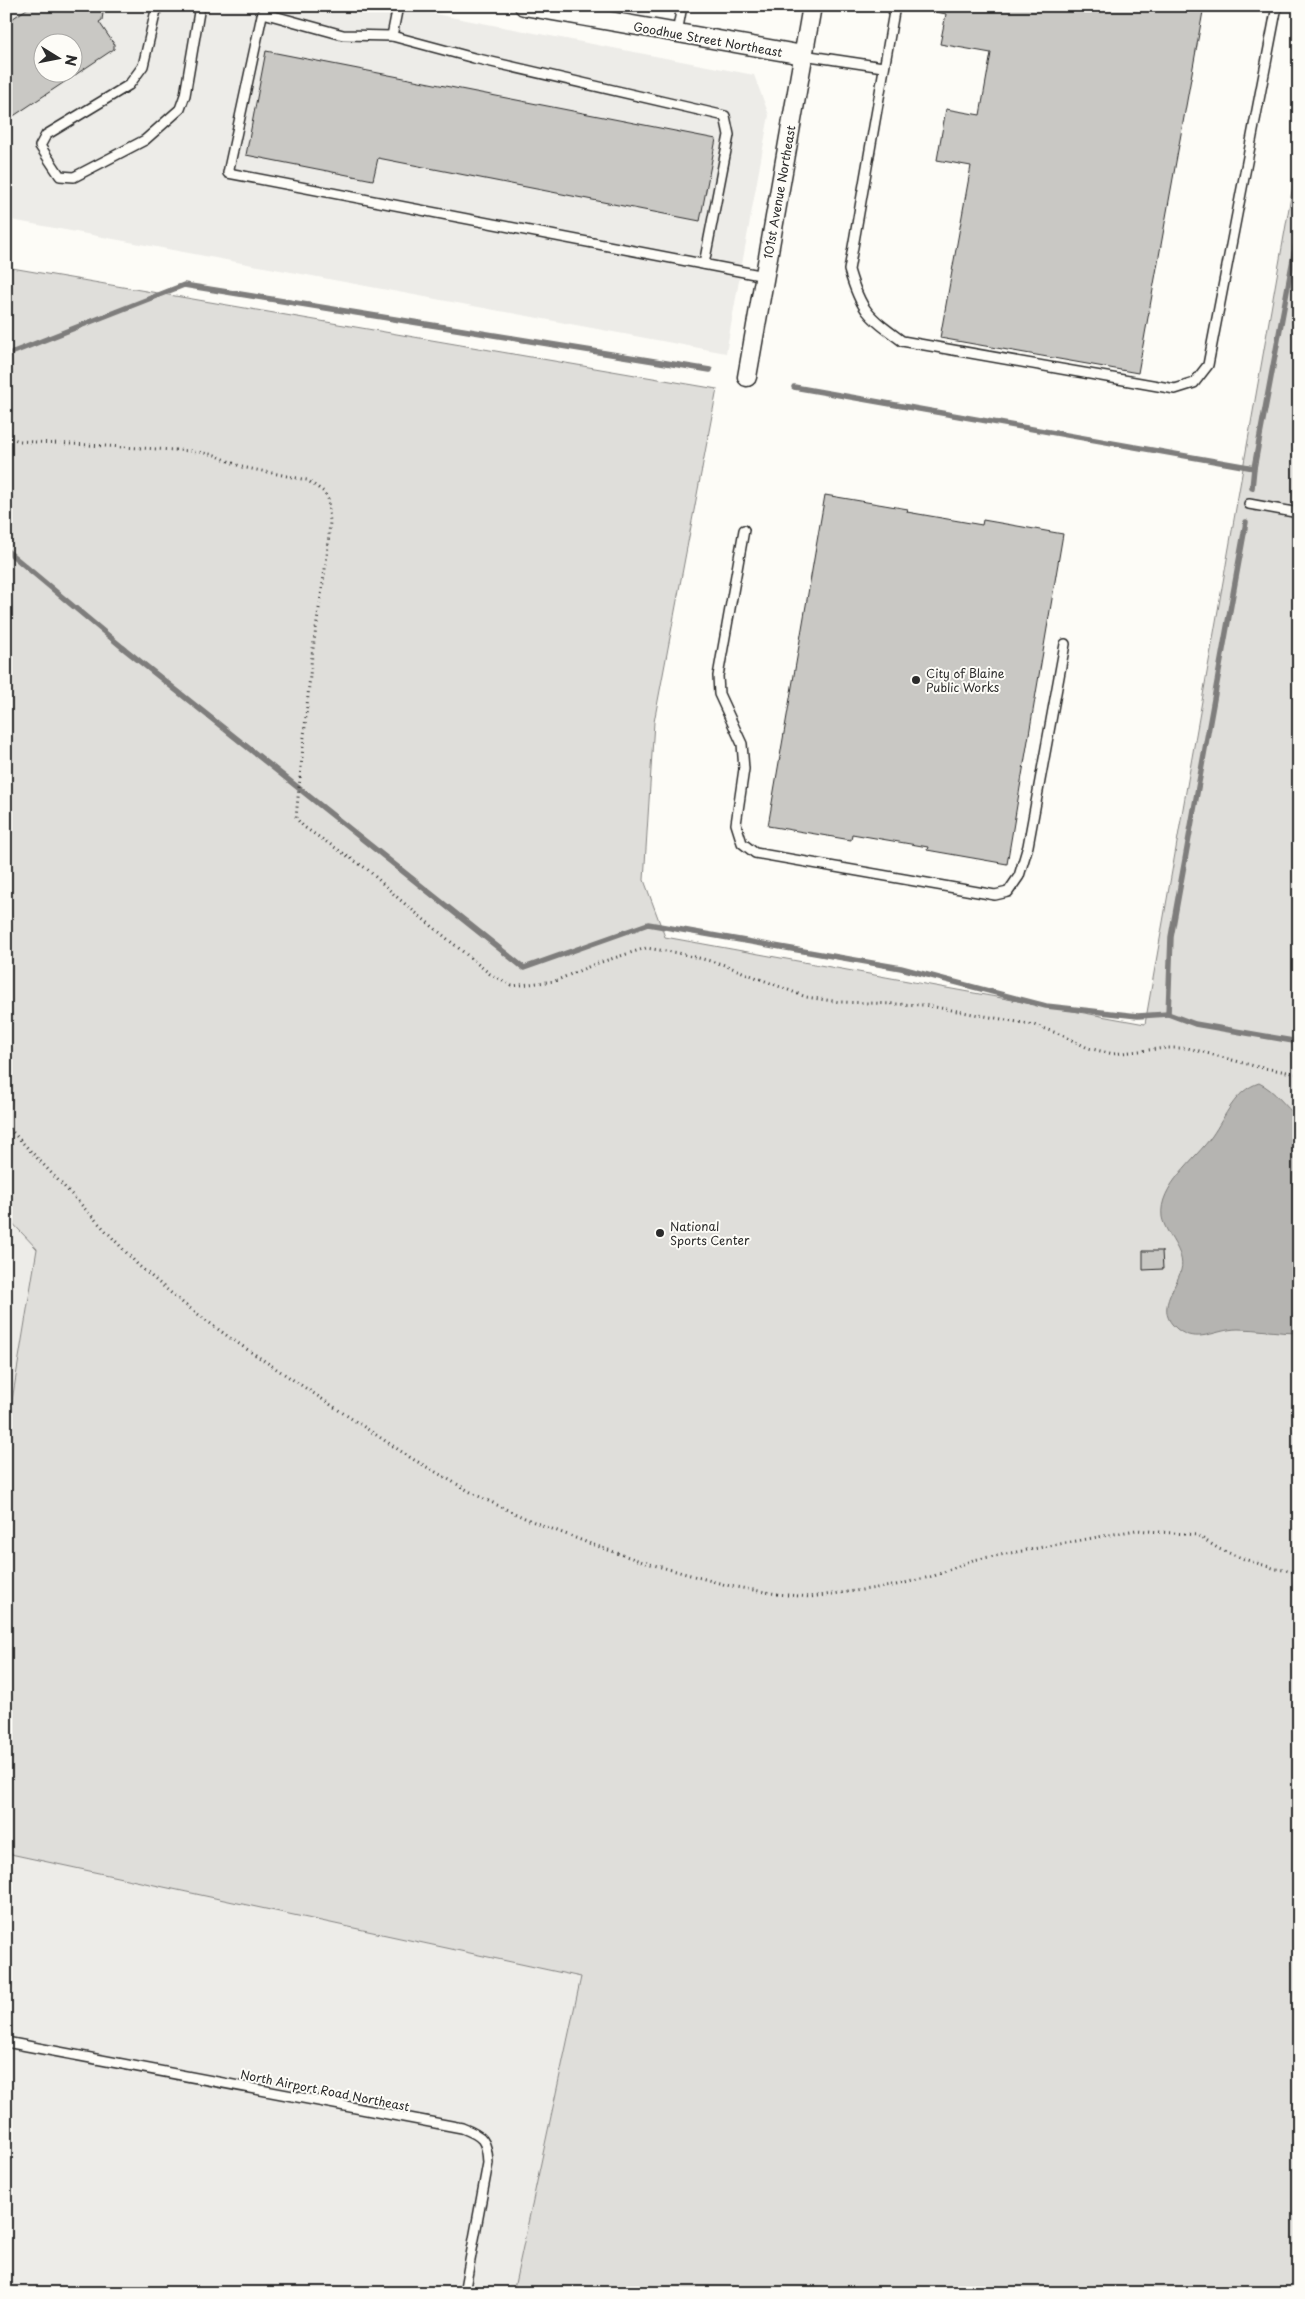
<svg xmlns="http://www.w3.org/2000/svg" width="1305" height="2299" font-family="'Playpen Sans',sans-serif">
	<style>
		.built { fill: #edece8; fill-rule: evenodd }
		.green { fill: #dfdeda; stroke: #858482 }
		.water { fill: #b5b4b1; stroke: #7e7d7b }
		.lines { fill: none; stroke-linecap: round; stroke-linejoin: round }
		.stream { stroke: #7e7d7b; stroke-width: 5.5 }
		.building { fill: #c9c8c4; stroke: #2b2b2b; fill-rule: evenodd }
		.service-casing { stroke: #2b2b2b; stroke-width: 12 }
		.minor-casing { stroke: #2b2b2b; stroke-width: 21 }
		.path { stroke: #2b2b2b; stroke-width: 3; stroke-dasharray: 1 4; stroke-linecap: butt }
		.service { stroke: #fdfcf7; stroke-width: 9 }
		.minor { stroke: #fdfcf7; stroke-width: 18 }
		.poi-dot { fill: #2b2b2b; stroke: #fdfcf7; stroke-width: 2 }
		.labels { text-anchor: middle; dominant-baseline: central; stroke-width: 4; stroke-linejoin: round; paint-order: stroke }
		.street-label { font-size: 12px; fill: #2b2b2b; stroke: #fdfcf7 }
		.poi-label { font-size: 12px; fill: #2b2b2b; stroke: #fdfcf7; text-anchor: start }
	</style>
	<rect width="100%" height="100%" fill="#fdfcf7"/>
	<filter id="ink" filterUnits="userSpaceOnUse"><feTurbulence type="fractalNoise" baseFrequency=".02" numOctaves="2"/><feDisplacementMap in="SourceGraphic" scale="10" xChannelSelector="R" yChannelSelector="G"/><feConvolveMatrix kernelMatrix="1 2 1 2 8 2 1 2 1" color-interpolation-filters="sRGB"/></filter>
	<g filter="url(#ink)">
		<g class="built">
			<path d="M6 6H393L754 75 769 115 726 353 6 219ZM42 42H72V72H42Z"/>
			<path d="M6 1216 37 1249 6 1437Z"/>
			<path d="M6 1853 581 1977 513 2293H6Z"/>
		</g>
		<path class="green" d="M1299 151V2293H513L581 1977 6 1853V1437L37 1249 6 1216V267L717 389 654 722 644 880 665 937 1145 1024Z"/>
		<path class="water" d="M1259 1083C1276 1091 1284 1106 1299 1118V1333C1279 1333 1258 1329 1238 1329 1216 1329 1197 1345 1177 1329 1154 1310 1176 1289 1181 1270 1186 1252 1165 1234 1162 1217 1158 1186 1196 1159 1212 1136 1226 1116 1234 1091 1259 1083Z"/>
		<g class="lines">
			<g class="stream">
				<path d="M6 355 184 285 710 370"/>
				<path d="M794 387 1254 468"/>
				<path d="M1252 488 1254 468 1299 227"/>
				<path d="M1246 522 1171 937 1168 1014 1195 1024 1299 1042"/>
				<path d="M6 550 122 647 524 968 648 924 901 968 1046 1006 1138 1016 1168 1014"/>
			</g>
		</g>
		<g class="building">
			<path d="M31 6H104L102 20 99 22 114 44V49L6 121V23ZM42 42H72V72H42Z"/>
			<path d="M933 6H1204L1138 373 940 338 971 166 937 160 946 109 980 115 991 53 940 44 946 14 932 11Z"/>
			<path d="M266 51 716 139 700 221 378 158 373 180 246 155Z"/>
			<path d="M825 495 908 509 907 512 982 525 983 520 1063 534 1007 864 927 850 928 847 852 834 851 840 768 826Z"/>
			<path d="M1143 1251H1162L1163 1269 1143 1270Z"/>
		</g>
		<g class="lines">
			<defs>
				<g id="service">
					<path d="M157 6 143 66 129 85 46 135 40 146 60 176 74 177 145 140 180 109 185 95 200 6"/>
					<path d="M264 6 228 173 765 276"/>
					<path d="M398 6 392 36 474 58 725 116 729 135 704 264"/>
					<path d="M895 6 849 270C861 311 868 316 902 341L1175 389 1194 383 1208 365 1277 6"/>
					<path d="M263 13 343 35 392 36"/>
					<path d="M677 33 682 6"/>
					<path d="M803 55 883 67"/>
					<path d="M1249 504 1299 513"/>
					<path d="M744 530 718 676 719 694 742 744 744 769 736 824 742 843 755 853 995 895 1008 892 1019 876 1028 846 1065 644"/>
					<path d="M6 2042 462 2128C483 2136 487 2140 488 2163L464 2293"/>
				</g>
				<g id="minor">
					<path d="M524 6 803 55"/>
					<path d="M747 377 812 6"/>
				</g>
			</defs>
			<use href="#service" class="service-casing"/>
			<use href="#minor" class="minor-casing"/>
			<g class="path">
				<path d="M6 436 19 441 192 451 215 455 242 467 307 480 324 492 328 499 330 522 327 556 312 655 296 818 304 827 367 869 399 899 490 974 512 986 555 981 595 964 646 948 679 953 722 964 806 997 840 1002 924 1005 1034 1025 1062 1035 1088 1048 1113 1054 1166 1048H1188L1258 1067 1299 1074"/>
				<path d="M6 1125 139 1266 183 1303 230 1338 411 1458 476 1495 529 1520 591 1544 643 1562 730 1586 777 1594 810 1597 892 1586 934 1576 973 1560 1136 1530 1197 1535 1219 1549 1244 1559 1276 1569 1299 1572"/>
			</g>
			<use href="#service" class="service"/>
			<use href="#minor" class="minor"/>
		</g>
	</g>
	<g class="poi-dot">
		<circle cx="916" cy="680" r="5"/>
		<circle cx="660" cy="1233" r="5"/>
	</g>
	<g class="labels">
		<g class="street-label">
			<text transform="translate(708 39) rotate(10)">Goodhue Street Northeast</text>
			<text transform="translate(779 192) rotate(-80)">101st Avenue Northeast</text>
			<text transform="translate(325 2090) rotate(11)">North Airport Road Northeast</text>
		</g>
		<g class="poi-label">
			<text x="926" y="673">City of Blaine<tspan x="926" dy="14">Public Works</tspan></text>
			<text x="670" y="1226">National<tspan x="670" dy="14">Sports Center</tspan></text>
		</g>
	</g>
	<rect width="1305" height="2299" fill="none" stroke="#fdfcf7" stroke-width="25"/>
	<rect x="12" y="12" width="1280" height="2274" fill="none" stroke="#2b2b2b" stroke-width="2" filter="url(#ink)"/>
	<g transform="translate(58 58) rotate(100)"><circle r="24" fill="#fdfcf7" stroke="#a9a8a5"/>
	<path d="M0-4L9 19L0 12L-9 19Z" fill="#2b2b2b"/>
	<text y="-8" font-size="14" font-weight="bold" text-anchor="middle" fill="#2b2b2b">N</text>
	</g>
</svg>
